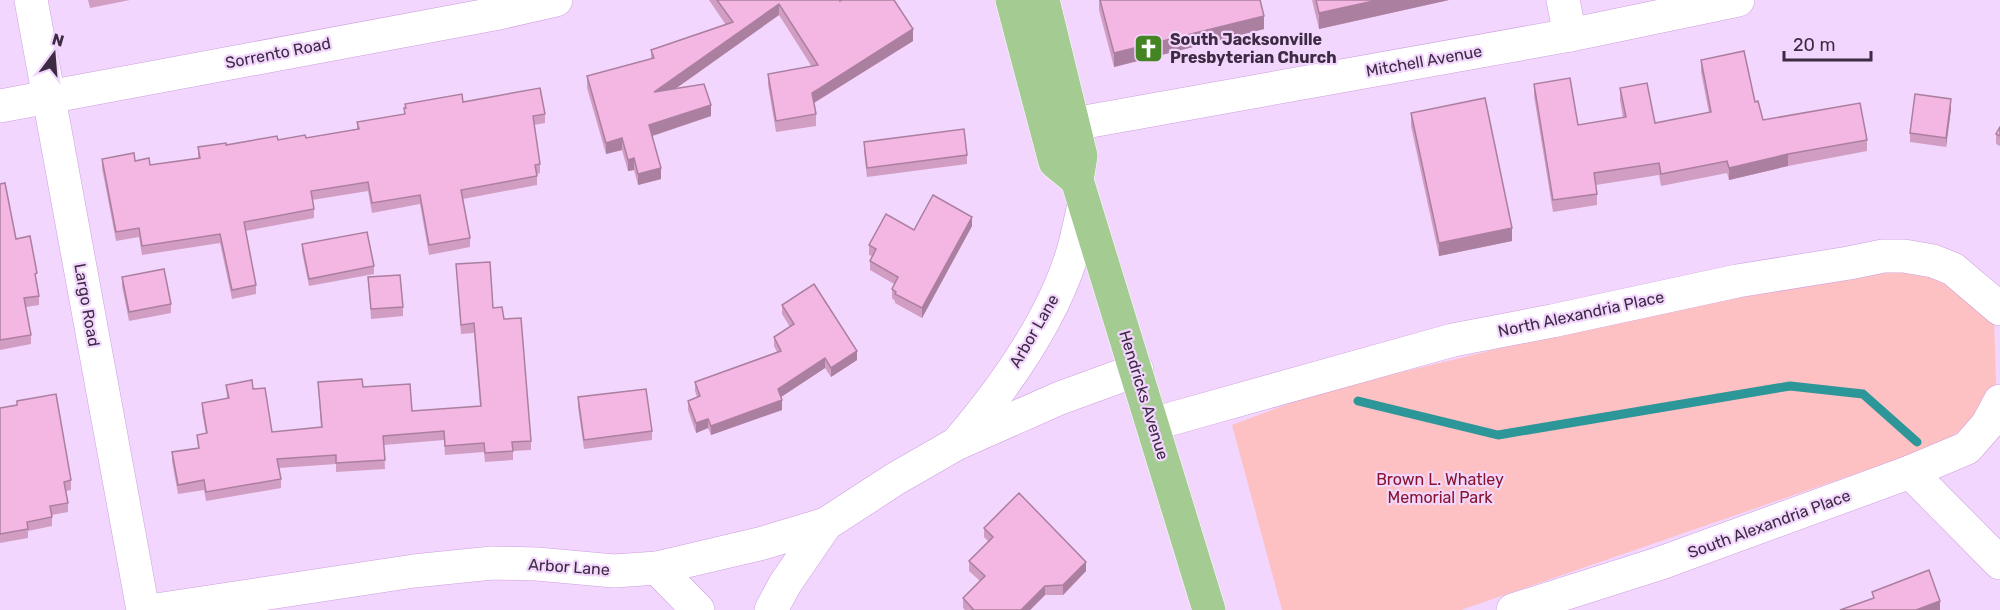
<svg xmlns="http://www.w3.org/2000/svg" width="2000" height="610" font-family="Rubik,sans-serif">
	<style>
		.green { fill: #fdc1c3 }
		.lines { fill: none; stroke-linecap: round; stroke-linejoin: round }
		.stream { stroke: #2c9698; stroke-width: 9 }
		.minor-casing { stroke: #cd9fde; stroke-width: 34 }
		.major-casing { stroke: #fff; stroke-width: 34 }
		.minor { stroke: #fff; stroke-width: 33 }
		.major { stroke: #a4cc92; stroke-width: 33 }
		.wall { fill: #d29dc3 }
		.shaded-wall { fill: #ab7f9f }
		.building { fill: #f4b6e3; stroke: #ab7f9f; stroke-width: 1.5 }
		.labels { text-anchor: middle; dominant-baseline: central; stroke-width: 4.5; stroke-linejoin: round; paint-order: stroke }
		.poi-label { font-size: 16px; font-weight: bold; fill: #3d2a43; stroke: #f2d6fd; text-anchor: start }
		.street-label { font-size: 16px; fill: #3d2a43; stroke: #f2d6fd }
		.park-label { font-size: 16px; fill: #87142b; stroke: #f2d6fd }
	</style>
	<rect width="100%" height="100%" fill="#f2d6fd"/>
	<path class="green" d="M1883 263 1946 276 1994 316 1996 384 1974 422 1936 446 1461 610H1282L1232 425 1320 392 1736 291Z"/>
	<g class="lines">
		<path class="stream" d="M1358 401 1498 435 1790 386 1863 394 1917 442"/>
		<defs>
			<g id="minor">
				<path d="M31 0 143 610"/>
				<path d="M1563 0 1570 35"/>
				<path d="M0 106 499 13 556 0"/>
				<path d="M1074 124 1570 35 1738 0"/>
				<path d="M1153 424 1453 340 1552 321 1737 281 1849 263 1883 256H1904L1933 261 1953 269 2000 309"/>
				<path d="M959 441C1003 389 1050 323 1071 258 1077 240 1080 222 1084 204"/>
				<path d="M1910 472 2000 563"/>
				<path d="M657 568 698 610"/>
				<path d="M156 610 414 571 492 563 537 564 614 571 657 568 763 543 826 524 895 479 956 444 1060 398 1137 370"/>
				<path d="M771 610 785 584 826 524"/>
				<path d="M1513 610 1661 563 1910 472 1967 448 1987 425 2000 401"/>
			</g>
			<g id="major">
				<path d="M1012 0 1055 162 1077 180"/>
				<path d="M1043 0 1081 156 1077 180 1209 610"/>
			</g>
		</defs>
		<use href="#minor" class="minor-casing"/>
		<use href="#major" class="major-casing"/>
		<use href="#minor" class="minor"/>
		<use href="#major" class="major"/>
	</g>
	<g class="wall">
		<path d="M88 0H130L90 8Z"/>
		<path d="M709 0H840L913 41 814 103 816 114V126L776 132 768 85V74L812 67 779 15 675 89 711 116 652 136 661 179 638 185 634 170 628 171 622 150 606 154 587 88V76L651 59V50L726 25Z"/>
		<path d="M1099 0H1260L1264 29 1114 67 1099 10Z"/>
		<path d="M1312 0H1449L1319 29Z"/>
		<path d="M1701 60 1755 102 1763 120 1867 140V151L1788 166 1729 180 1727 173 1661 186 1659 175 1596 185 1597 194V205L1553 212 1534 96V84L1578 125 1623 118 1620 100V88L1655 123 1709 113 1701 72Z"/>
		<path d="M463 102 545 114V123L534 125 540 164V173L537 174V185L463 199 470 238V247L429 255 420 204 372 213 368 191 312 200 314 209V218L245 231 256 285V294L232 299 220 243 142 255 139 237 116 241 102 168V159L135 161 150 165 198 158V147L306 138 357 129V122L404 115V108H405V104Z"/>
		<path d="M1951 109 1946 147 1910 142V133Z"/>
		<path d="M1411 113 1512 241 1439 256 1411 126Z"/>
		<path d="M2000 127V146L1996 144V134Z"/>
		<path d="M864 142 967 155V164L867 177 864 152Z"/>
		<path d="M0 184 16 239 37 282 39 296V305L26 307 31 335V344L0 350Z"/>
		<path d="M972 226 922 318 895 303V301L892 298V289L894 284 870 270V261L872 256 869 255V245L914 230Z"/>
		<path d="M302 244 374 266V274L309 286 302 252Z"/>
		<path d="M456 264 504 319 531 441V450L513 451V460L485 462 484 452 445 455 444 440 384 445 385 469 336 472V464L279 468 281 479V488L206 501 204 490 178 494 172 461V452L198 448 197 435 206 434 202 412V403L227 399 226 385 253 389 272 432 321 428 318 382 363 387 412 411 480 406 474 333 461 334Z"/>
		<path d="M122 277 171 304V313L129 321 122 286Z"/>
		<path d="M368 277 403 307V316L371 319Z"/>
		<path d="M782 305 857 360 831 377 825 368 781 397 782 410 711 435 708 428 696 433 688 410V401L697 397 695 391V382L777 352 774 346V337L790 327 782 314Z"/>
		<path d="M578 397 652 431V440L584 449 578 407Z"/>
		<path d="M17 401 71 480V490L66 491 68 503V512L52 515V526L28 531V538L0 543V408L17 405Z"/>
		<path d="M984 528 1086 571 1063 595H1045L1030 610H965L963 608V598L980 581 969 571V561L989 542 984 537Z"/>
	</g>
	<g class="shaded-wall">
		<path d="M1378 0H1449L1319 29V13Z"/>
		<path d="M779 4V15L654 104V92Z"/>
		<path d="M1264 16V29L1114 67V53Z"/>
		<path d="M913 29V41L812 104V93Z"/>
		<path d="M1951 99V109L1946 147V138Z"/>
		<path d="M711 105V116L649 137V125Z"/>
		<path d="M622 138V150L606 154V143Z"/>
		<path d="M1788 154V166L1729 180V168Z"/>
		<path d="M634 158V170L628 171V160Z"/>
		<path d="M661 168V179L638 185V174Z"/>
		<path d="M972 217V226L922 318V308Z"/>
		<path d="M1512 228V241L1439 256V243Z"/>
		<path d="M857 351V360L831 377V368Z"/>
		<path d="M825 358V368L778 399V389Z"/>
		<path d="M782 400V410L711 435V426Z"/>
		<path d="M708 419V428L696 433V423Z"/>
		<path d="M1086 562V571L1063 595V585Z"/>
		<path d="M1045 586V595L1030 610H1021Z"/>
		<path d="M1940 601V610H1916Z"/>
	</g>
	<g class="building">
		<path d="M717 0H840V1L842 0H894L913 29 812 93 816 114 776 121 768 74 818 65 779 4 654 92 704 84 711 105 649 125 661 168 638 174 634 158 628 160 622 138 606 143 587 76 654 58 651 50 733 22Z"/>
		<path d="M1100 0H1260L1264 16 1114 53Z"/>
		<path d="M1316 0H1378L1319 13Z"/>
		<path d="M1744 51 1755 102 1758 101 1763 120 1860 103 1867 140 1788 154 1729 168 1727 161 1661 174 1659 163 1594 173 1597 194 1553 200 1534 84 1570 78 1578 125 1626 117 1620 88 1647 83 1655 123 1711 112 1701 60Z"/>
		<path d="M540 88 545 114 533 116 540 164 535 165 537 176 461 190 470 238 429 245 420 195 372 203 368 182 311 191 314 209 244 222 256 285 232 290 220 234 142 246 139 228 116 232 102 159 134 153 135 161 149 158 150 165 200 158 198 147 226 143V145L277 136 278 140 305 135 306 138 359 129 357 122 405 114 404 108H406L405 104 462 94 463 102Z"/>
		<path d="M1915 94 1951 99 1946 138 1910 133Z"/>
		<path d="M1485 98 1512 228 1439 243 1411 113Z"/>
		<path d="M2000 127V136L1996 134Z"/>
		<path d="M964 129 967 155 867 168 864 142Z"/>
		<path d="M5 183 16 239 30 236 37 273 35 274 39 296 24 298 31 335 0 340V184Z"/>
		<path d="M933 195 972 217 922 308 895 294 896 292 892 289 898 277 870 261 876 249 869 245 886 214 914 230Z"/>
		<path d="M367 232 374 266 309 279 302 244Z"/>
		<path d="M490 262 493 308 502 307 504 319 521 318 531 441 512 442 513 451 485 453 484 443 445 446 444 431 383 436 385 460 336 463V455L277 459 281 479 206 492 204 480 178 485 172 452 199 448 197 435 207 433 202 403 229 398 226 385 252 380 253 389 265 388 272 432 322 427 318 382 362 379 363 387 410 384 412 411 481 406 474 323 461 325 456 264Z"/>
		<path d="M164 269 171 304 129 312 122 277Z"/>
		<path d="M400 275 403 307 371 309 368 277Z"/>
		<path d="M814 284 857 351 831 368 825 358 778 389 782 400 711 426 708 419 696 423 688 401 700 396 695 382 781 351 774 337 794 324 782 305Z"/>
		<path d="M646 389 652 431 584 440 578 397Z"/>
		<path d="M56 394 71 480 64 482 68 503 50 506 52 517 27 522 28 529 0 534V408L17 405V401Z"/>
		<path d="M1019 493 1086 562 1063 585 1045 586 1021 610H972L973 609 963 598 985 576 969 561 993 537 984 528Z"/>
		<path d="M1929 570 1940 601 1916 610H1840L1874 598 1872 592Z"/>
	</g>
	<defs>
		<symbol id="church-square" viewBox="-11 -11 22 22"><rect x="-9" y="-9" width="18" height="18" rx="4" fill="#458424" stroke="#f2d6fd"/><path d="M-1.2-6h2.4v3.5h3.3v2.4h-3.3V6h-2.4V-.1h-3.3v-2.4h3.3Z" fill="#fff"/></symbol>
	</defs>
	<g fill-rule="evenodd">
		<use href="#church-square" x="1132" y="32" width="33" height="33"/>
	</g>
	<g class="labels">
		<g class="poi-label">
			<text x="1170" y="39">South Jacksonville<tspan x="1170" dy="18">Presbyterian Church</tspan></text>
		</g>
		<g class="street-label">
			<text transform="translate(278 53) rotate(-11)">Sorrento Road</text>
			<text transform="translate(1424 61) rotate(-10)">Mitchell Avenue</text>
			<text transform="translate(87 305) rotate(80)">Largo Road</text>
			<text transform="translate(1581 314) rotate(-12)">North Alexandria Place</text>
			<text transform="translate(1034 331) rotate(-60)">Arbor Lane</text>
			<text transform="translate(1144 395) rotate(73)">Hendricks Avenue</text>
			<text transform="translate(1769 524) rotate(-20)">South Alexandria Place</text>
			<text transform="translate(569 567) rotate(4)">Arbor Lane</text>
		</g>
		<g class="park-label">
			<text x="1440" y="479">Brown L. Whatley<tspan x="1440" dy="18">Memorial Park</tspan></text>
		</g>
	</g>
	<g transform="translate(54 54) rotate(16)" stroke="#f2d6fd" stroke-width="4.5" paint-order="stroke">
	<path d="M0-4.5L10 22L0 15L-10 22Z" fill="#3d2a43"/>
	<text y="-9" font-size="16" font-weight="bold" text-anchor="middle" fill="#3d2a43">N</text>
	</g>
	<path d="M1784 51v9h87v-9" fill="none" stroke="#3d2a43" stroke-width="3"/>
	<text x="1793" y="51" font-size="18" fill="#3d2a43" stroke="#f2d6fd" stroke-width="4.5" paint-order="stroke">20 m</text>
</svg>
